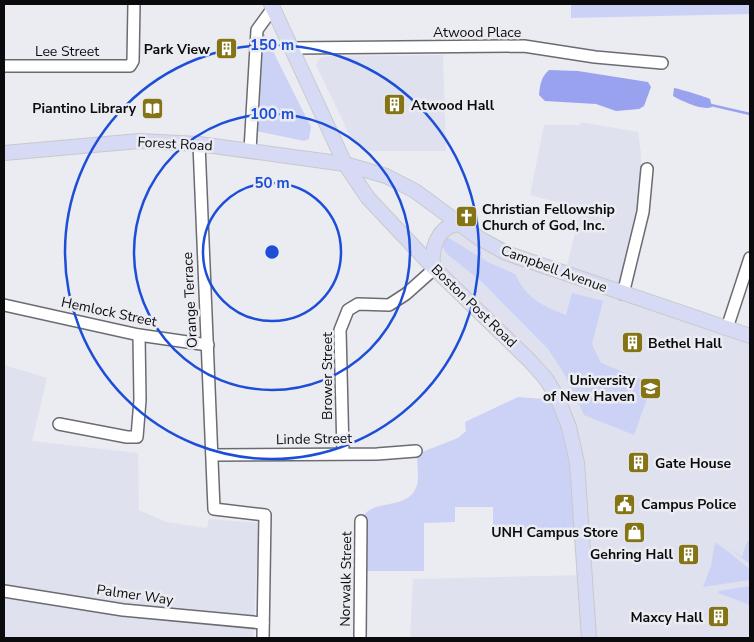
<svg xmlns="http://www.w3.org/2000/svg" width="754" height="642" font-family="'Nunito Sans',sans-serif">
	<style>
		.built { fill: #dfe1ee }
		.green { fill: #ccd2f6 }
		.water { fill: #99a2ef }
		.lines { fill: none; stroke-linecap: round; stroke-linejoin: round }
		.stream { stroke: #99a2ef; stroke-width: 2.5 }
		.minor-casing { stroke: #6b6c71; stroke-width: 14 }
		.major-casing { stroke: #c9c9ca; stroke-width: 16 }
		.minor { stroke: #fff; stroke-width: 11 }
		.major { stroke: #d6daf4; stroke-width: 14 }
		.ring { fill: none; stroke: #1d4ed8; stroke-width: 2.5 }
		.labels { text-anchor: middle; dominant-baseline: central; stroke-width: 5; stroke-linejoin: round; paint-order: stroke }
		.street-label { font-size: 14px; fill: #0b0b0d; stroke: #ebecf2 }
		.poi-label { font-size: 14px; font-weight: bold; fill: #0b0b0d; stroke: #ebecf2; text-anchor: end }
		.centre { fill: #1d4ed8; stroke: #ebecf2; stroke-width: 2.5 }
		.ring-label { font-size: 15px; text-anchor: middle; font-weight: bold; fill: #1d4ed8; stroke: #ebecf2; stroke-width: 5; stroke-linejoin: round; paint-order: stroke }
	</style>
	<rect width="100%" height="100%" fill="#ebecf2"/>
	<g class="built">
		<path d="M443 55 446 151H370L362 148 352 140 316 65 320 58 329 56Z"/>
		<path d="M581 122 638 132 641 153 643 212 624 294 750 336V638H410L413 579 584 575 557 397 433 267 448 227 565 273 581 209 530 195 544 125H580Z"/>
		<path d="M4 365 47 378 32 441 138 453 139 510 166 522 207 528 209 519 259 523 253 638H4Z"/>
	</g>
	<g class="green">
		<path d="M571 4H750V14L571 18Z"/>
		<path d="M261 32 264 33 311 127 309 139 304 141 256 131 257 115 260 110Z"/>
		<path d="M447 237 490 263 515 274C527 299 541 305 566 315L572 293 603 301 592 344 601 363 648 382 651 388 634 435 584 415 565 375 548 349 483 283 446 253 442 245Z"/>
		<path d="M518 397 544 399 557 397 564 412 582 534 493 533V507H455V522L424 523V571H361C361 558 358 532 361 521 369 496 409 513 417 485 419 476 417 463 417 454L458 438 466 431 465 422Z"/>
		<path d="M747 541H750V564L727 547 742 557Z"/>
		<path d="M715 543H717L716 546 718 544 750 569V580L703 587 711 566Z"/>
		<path d="M750 586V605L718 593 719 591Z"/>
	</g>
	<g class="water">
		<path d="M549 70 578 71 648 82 651 87 644 106 639 109 616 111 596 104 545 101 539 95C540 85 541 77 549 70Z"/>
		<path d="M674 88C677 88 706 97 710 99L712 107C702 111 682 101 673 96Z"/>
	</g>
	<g class="lines">
		<path class="stream" d="M711 105 750 114"/>
		<defs>
			<g id="minor">
				<path d="M291 48 524 46 595 57 662 63"/>
				<path d="M4 66H130L133 61 134 4"/>
				<path d="M199 144 214 509 265 515 263 638"/>
				<path d="M250 150 257 30 273 8"/>
				<path d="M623 294 643 212 647 169"/>
				<path d="M4 305 139 335 208 345"/>
				<path d="M727 328 750 258"/>
				<path d="M59 424 127 437H137L140 400 139 335"/>
				<path d="M343 453 340 330 348 310 358 304 389 305 406 294 434 269"/>
				<path d="M212 455 377 454 416 451"/>
				<path d="M4 591 123 610 263 623"/>
				<path d="M360 638 361 521"/>
			</g>
			<g id="major">
				<path d="M271 4 345 164 368 198 433 267 530 361 546 379 557 397 569 427 577 463 589 638"/>
				<path d="M4 153 139 141 199 144 345 164 386 176 415 191 479 238 506 253 750 336"/>
				<path d="M433 267C431 248 438 224 461 224"/>
			</g>
		</defs>
		<use href="#minor" class="minor-casing"/>
		<use href="#major" class="major-casing"/>
		<use href="#minor" class="minor"/>
		<use href="#major" class="major"/>
	</g>
	<g class="ring">
		<circle cx="272" cy="252" r="69"/>
		<circle cx="272" cy="252" r="138"/>
		<circle cx="272" cy="252" r="207"/>
	</g>
	<defs>
		<symbol id="building-square" viewBox="-11 -11 22 22"><rect x="-9" y="-9" width="18" height="18" rx="4" fill="#857416" stroke="#ebecf2"/><path d="M-4-6H4V6H1V3H-1V6H-4ZM-2.5-4.3h1.7v1.8h-1.7ZM.8-4.3h1.7v1.8H.8ZM-2.5-1h1.7V.8h-1.7ZM.8-1h1.7V.8H.8Z" fill="#fff"/></symbol>
		<symbol id="library-square" viewBox="-11 -11 22 22"><rect x="-9" y="-9" width="18" height="18" rx="4" fill="#857416" stroke="#ebecf2"/><path d="M-6-4Q-3-5.5-.7-3.5V5Q-3 3-6 4ZM6-4Q3-5.5 .7-3.5V5Q3 3 6 4Z" fill="#fff"/></symbol>
		<symbol id="church-square" viewBox="-11 -11 22 22"><rect x="-9" y="-9" width="18" height="18" rx="4" fill="#857416" stroke="#ebecf2"/><path d="M-1.2-6h2.4v3.5h3.3v2.4h-3.3V6h-2.4V-.1h-3.3v-2.4h3.3Z" fill="#fff"/></symbol>
		<symbol id="university-square" viewBox="-11 -11 22 22"><rect x="-9" y="-9" width="18" height="18" rx="4" fill="#857416" stroke="#ebecf2"/><path d="M0-5L7-2L0 1L-7-2ZM-4 1L0 2.5L4 1V4Q0 6-4 4Z" fill="#fff"/></symbol>
		<symbol id="civic-square" viewBox="-11 -11 22 22"><rect x="-9" y="-9" width="18" height="18" rx="4" fill="#857416" stroke="#ebecf2"/><path d="M-.6-6.5H3V-4.5H.6V-3L4-1V1h2V6H-6V1h2V-1L-.6-3ZM-1.2 2.5V6h2.4V2.5Z" fill="#fff"/></symbol>
		<symbol id="shop-square" viewBox="-11 -11 22 22"><rect x="-9" y="-9" width="18" height="18" rx="4" fill="#857416" stroke="#ebecf2"/><path d="M-5-2.5h2.3a2.7 3.5 0 0 1 5.4 0H5L5.5 6h-11ZM-1.5-2.5h3a1.5 2.3 0 0 0-3 0Z" fill="#fff"/></symbol>
	</defs>
	<g fill-rule="evenodd">
		<use href="#building-square" x="214" y="36" width="25" height="25"/>
		<use href="#building-square" x="382" y="92" width="25" height="25"/>
		<use href="#library-square" x="140" y="96" width="25" height="25"/>
		<use href="#church-square" x="454" y="204" width="25" height="25"/>
		<use href="#building-square" x="620" y="330" width="25" height="25"/>
		<use href="#university-square" x="638" y="376" width="25" height="25"/>
		<use href="#building-square" x="626" y="450" width="25" height="25"/>
		<use href="#civic-square" x="612" y="492" width="25" height="25"/>
		<use href="#shop-square" x="622" y="520" width="25" height="25"/>
		<use href="#building-square" x="676" y="542" width="25" height="25"/>
		<use href="#building-square" x="706" y="604" width="25" height="25"/>
	</g>
	<g class="labels">
		<g class="street-label">
			<text x="477" y="32">Atwood Place</text>
			<text x="67" y="51">Lee Street</text>
			<text transform="translate(175 144) rotate(3)">Forest Road</text>
			<text transform="translate(554 269) rotate(20)">Campbell Avenue</text>
			<text transform="translate(190 300) rotate(-93)">Orange Terrace</text>
			<text transform="translate(474 306) rotate(44)">Boston Post Road</text>
			<text transform="translate(109 312) rotate(12)">Hemlock Street</text>
			<text transform="translate(327 376) rotate(-90)">Brower Street</text>
			<text transform="translate(314 439) rotate(-1)">Linde Street</text>
			<text transform="translate(346 579) rotate(-89)">Norwalk Street</text>
			<text transform="translate(135 595) rotate(8)">Palmer Way</text>
		</g>
		<g class="poi-label">
			<text x="210" y="49">Park View</text>
			<text x="411" y="105" text-anchor="start">Atwood Hall</text>
			<text x="136" y="108">Piantino Library</text>
			<text x="482" y="209" text-anchor="start">Christian Fellowship<tspan x="482" dy="16">Church of God, Inc.</tspan></text>
			<text x="648" y="343" text-anchor="start">Bethel Hall</text>
			<text x="635" y="380">University<tspan x="635" dy="16">of New Haven</tspan></text>
			<text x="655" y="463" text-anchor="start">Gate House</text>
			<text x="641" y="504" text-anchor="start">Campus Police</text>
			<text x="618" y="532">UNH Campus Store</text>
			<text x="673" y="554">Gehring Hall</text>
			<text x="703" y="617">Maxcy Hall</text>
		</g>
	</g>
	<circle cx="272" cy="252" r="8" class="centre"/>
	<g class="ring-label">
		<text x="272" y="50">150 m</text>
		<text x="272" y="119">100 m</text>
		<text x="272" y="188">50 m</text>
	</g>
	<rect width="754" height="642" fill="none" stroke="#0b0b0d" stroke-width="10"/>
</svg>
